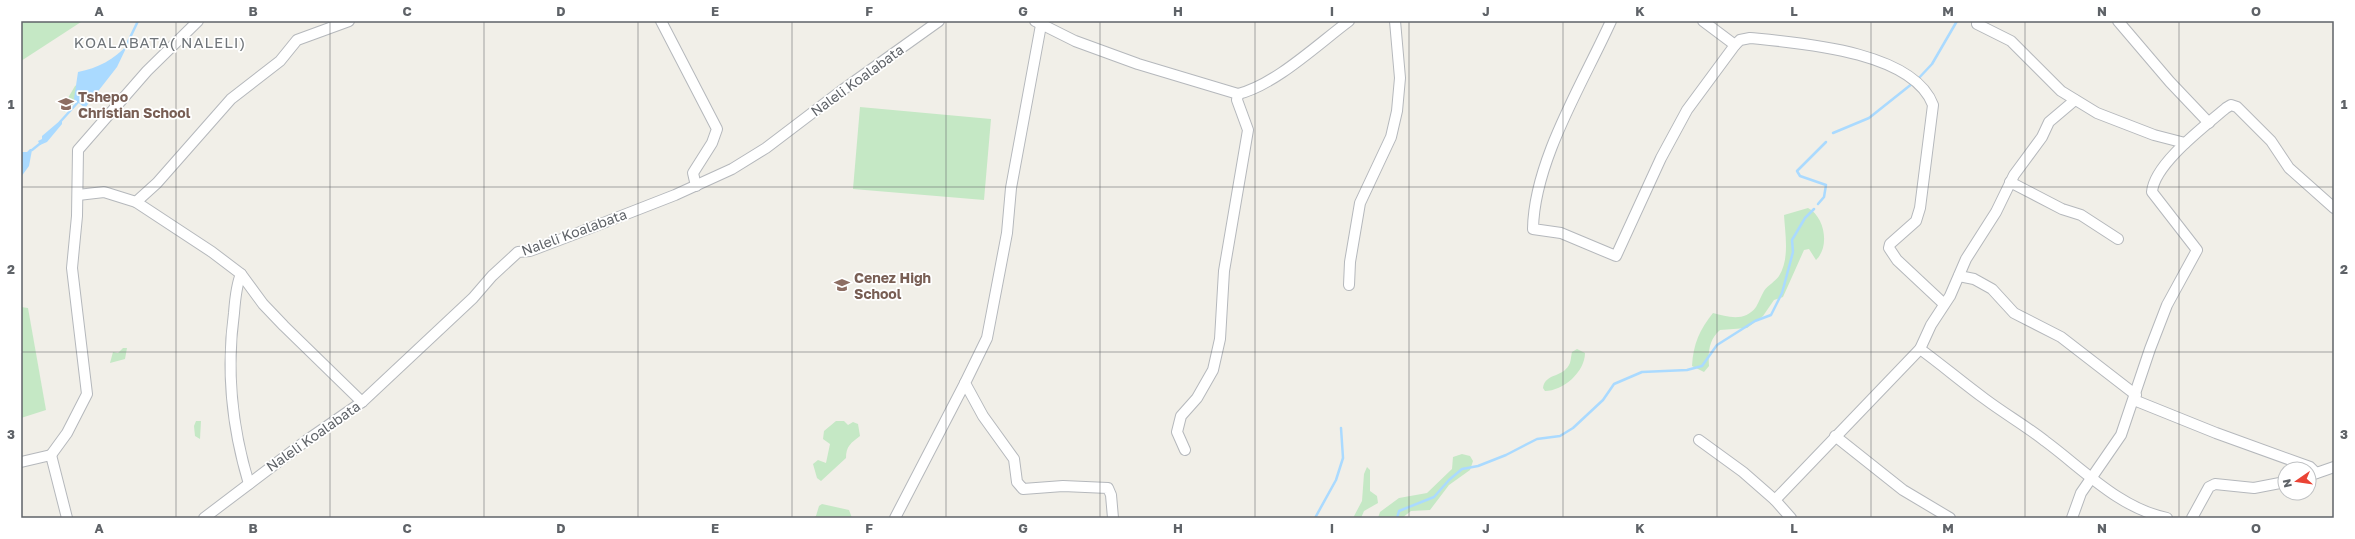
<svg xmlns="http://www.w3.org/2000/svg" width="2355" height="539" font-family="'Golos Text',sans-serif">
	<style>
		.green { fill: #c5e8c5 }
		.water { fill: #aadaff }
		.lines { fill: none; stroke-linecap: round; stroke-linejoin: round }
		.stream { stroke: #aadaff; stroke-width: 2.5 }
		.street-casing { stroke: #b5b8bc; stroke-width: 12 }
		.street { stroke: #fff; stroke-width: 10 }
		.grid { fill: none; stroke: #5f6368; stroke-width: 1; stroke-opacity: 0.55 }
		.labels { text-anchor: middle; dominant-baseline: central; stroke-width: 3.5; stroke-linejoin: round; paint-order: stroke }
		.street-label { font-size: 14px; fill: #5f6368; stroke: #fff }
		.education-label { font-size: 14px; font-weight: bold; fill: #785e54; stroke: #fff; text-anchor: start }
		.neighbourhood-label { font-size: 15px; letter-spacing: 1px; fill: #70757a; stroke: #fff }
		.neatline { fill: none; stroke: #5f6368; stroke-width: 1.5 }
		.grid-label { font-size: 13px; text-anchor: middle; font-weight: bold; fill: #5f6368 }
	</style>
	<rect width="100%" height="100%" fill="#f1efe8"/>
	<g class="green">
		<path d="M21 21H80L81 22 21 61Z"/>
		<path d="M80 83 75 102 65 112 61 110 75 86Z"/>
		<path d="M860 107 991 119 984 200 853 189Z"/>
		<path d="M1808 208C1825 217 1830 247 1816 260L1809 249 1804 250 1783 297 1774 300 1763 316 1747 328 1720 330C1709 340 1708 351 1709 366L1704 372 1692 366C1693 344 1700 329 1713 313 1728 317 1745 322 1756 307 1759 302 1761 296 1764 291 1768 285 1776 281 1779 276 1790 259 1785 233 1784 215Z"/>
		<path d="M21 307 28 308 46 410 21 418Z"/>
		<path d="M123 348H127L125 359 110 363 113 352 118 353Z"/>
		<path d="M1577 349 1585 353C1585 372 1563 391 1545 391L1543 388C1545 373 1562 378 1569 365 1571 362 1571 356 1572 352Z"/>
		<path d="M196 421H201L200 439 195 436 194 426Z"/>
		<path d="M836 421H844L848 425 853 422 858 424 860 436C851 443 846 446 846 458L821 481 817 478 813 464 818 460 826 463 830 444 823 439 824 431Z"/>
		<path d="M1462 454 1470 456 1473 461 1470 470 1449 485 1430 510 1411 511 1402 518H1378L1380 512 1399 498 1427 493 1452 469 1453 457Z"/>
		<path d="M1367 467 1370 470V491L1377 496 1378 503 1364 511 1361 518H1353L1362 501 1364 474Z"/>
		<path d="M822 504 849 510 852 518H812L816 516 819 506Z"/>
	</g>
	<g class="water">
		<path d="M128 44 117 67 85 108 74 99 78 72C98 68 114 60 128 44Z"/>
		<path d="M62 119V124L47 142 40 145 38 141 42 139V136Z"/>
		<path d="M30 149H34L32 150 29 166 21 177V152H27Z"/>
	</g>
	<g class="lines">
		<g class="stream">
			<path d="M126 46 138 21"/>
			<path d="M1917 80 1932 64 1957 21"/>
			<path d="M60 122 79 101"/>
			<path d="M1833 133 1869 118 1913 83"/>
			<path d="M32 150 42 142"/>
			<path d="M1818 204 1824 197 1826 185 1800 176 1797 171 1826 142"/>
			<path d="M1315 518 1336 480 1343 458 1341 428"/>
			<path d="M1397 518 1399 511 1434 497 1449 480 1462 469 1478 466 1506 455 1537 439 1560 436 1573 428 1603 400 1614 384 1642 372 1687 370 1702 366 1717 345 1755 321 1771 315 1782 293 1793 252 1792 240 1805 218 1814 209"/>
		</g>
		<defs>
			<g id="street">
				<path d="M661 21 717 129 712 143 693 173 696 186"/>
				<path d="M1035 21 1075 41 1138 64 1238 94C1275 85 1318 44 1349 21"/>
				<path d="M1611 21C1583 83 1534 161 1533 229L1561 233 1616 256 1661 158 1687 110 1735 45 1703 21"/>
				<path d="M2118 21 2170 82 2209 123"/>
				<path d="M1977 24 2011 41 2061 91 2097 113 2154 135 2185 143"/>
				<path d="M1041 25 1011 188 1007 233 987 338 965 383 983 416 1014 459 1017 482 1023 489 1063 486 1108 488 1111 495 1113 518"/>
				<path d="M1735 45 1740 40 1750 38C1800 43 1913 51 1933 105L1920 208 1916 221 1890 244 1889 248 1897 260 1944 304"/>
				<path d="M2010 182 2062 209 2081 215 2118 239"/>
				<path d="M78 195 104 192 136 202 212 252 241 274 263 304 284 326 362 402"/>
				<path d="M136 202 157 183 231 99 280 61 297 40 349 21"/>
				<path d="M241 274C236 286 235 300 234 313 226 371 232 428 249 484"/>
				<path d="M1959 276 1974 279 1992 289 2014 313 2061 337 2136 395"/>
				<path d="M1349 285 1350 262 1360 203 1391 137 1397 111 1400 78 1395 21"/>
				<path d="M1920 349C1942 365 1963 383 1985 399 2005 414 2026 426 2045 441 2083 469 2119 508 2167 518"/>
				<path d="M2134 400 2216 433 2310 467 2316 473"/>
				<path d="M1835 436 1903 490 1950 518"/>
				<path d="M1699 440 1743 472 1775 500"/>
				<path d="M1185 450 1177 432 1181 416 1197 398 1213 370 1220 339 1224 271 1248 130 1237 100 1238 94"/>
				<path d="M51 455 67 433 87 394 72 268 77 216 78 150 147 71 198 21"/>
				<path d="M21 462 51 455 67 518"/>
				<path d="M2311 475 2334 467"/>
				<path d="M204 518 307 440 362 402 473 298 492 276 518 252 530 251 575 234 675 195 732 169 766 148 841 91 939 21"/>
				<path d="M895 518 965 383"/>
				<path d="M1791 518 1775 500 1920 349 1931 325 1950 296 1966 259 1996 212 2014 175 2042 137 2049 122 2075 100"/>
				<path d="M2072 518 2081 493 2121 435 2150 349 2167 305 2197 250 2152 192C2154 164 2205 126 2226 108L2231 105 2237 107 2271 141 2289 168 2334 208"/>
				<path d="M2192 518 2209 487 2215 484 2254 488 2285 482"/>
			</g>
		</defs>
		<use href="#street" class="street-casing"/>
		<use href="#street" class="street"/>
	</g>
	<path class="grid" d="M176 21V518M330 21V518M484 21V518M638 21V518M792 21V518M946 21V518M1100 21V518M1255 21V518M1409 21V518M1563 21V518M1717 21V518M1871 21V518M2025 21V518M2179 21V518M21 187H2334M21 352H2334"/>
	<defs>
		<symbol id="school-bare" viewBox="-9 -9 18 18"><path d="M0-5L7-2L0 1L-7-2ZM-4 1L0 2.5L4 1V4Q0 6-4 4Z" fill="#8d6e63" stroke="#fff" stroke-width="2.5" paint-order="stroke"/></symbol>
	</defs>
	<g fill-rule="evenodd">
		<use href="#school-bare" x="55" y="93" width="22" height="22"/>
		<use href="#school-bare" x="831" y="274" width="22" height="22"/>
	</g>
	<g class="labels">
		<g class="street-label">
			<text transform="translate(857 80) rotate(-36)">Naleli Koalabata</text>
			<text transform="translate(574 232) rotate(-20)">Naleli Koalabata</text>
			<text transform="translate(313 436) rotate(-35)">Naleli Koalabata</text>
		</g>
		<g class="education-label">
			<text x="78" y="96">Tshepo<tspan x="78" dy="16">Christian School</tspan></text>
			<text x="854" y="277">Cenez High<tspan x="854" dy="16">School</tspan></text>
		</g>
		<g class="neighbourhood-label">
			<text x="160" y="42">KOALABATA( NALELI)</text>
		</g>
	</g>
	<rect width="2355" height="539" fill="none" stroke="#ffffff" stroke-width="44"/>
	<g transform="translate(2297 481) rotate(257)"><circle r="19" fill="#ffffff" stroke="#bfc1c3"/>
	<path d="M0-3L7 15L0 10L-7 15Z" fill="#ea4335"/>
	<text y="-6" font-size="11" font-weight="bold" text-anchor="middle" fill="#5f6368">N</text>
	</g>
	<rect x="22" y="22" width="2311" height="495" class="neatline"/>
	<g class="grid-label">
		<text x="99" y="16">A</text>
		<text x="253" y="16">B</text>
		<text x="407" y="16">C</text>
		<text x="561" y="16">D</text>
		<text x="715" y="16">E</text>
		<text x="869" y="16">F</text>
		<text x="1023" y="16">G</text>
		<text x="1178" y="16">H</text>
		<text x="1332" y="16">I</text>
		<text x="1486" y="16">J</text>
		<text x="1640" y="16">K</text>
		<text x="1794" y="16">L</text>
		<text x="1948" y="16">M</text>
		<text x="2102" y="16">N</text>
		<text x="2256" y="16">O</text>
		<text x="11" y="109">1</text>
		<text x="2344" y="109">1</text>
		<text x="11" y="274">2</text>
		<text x="2344" y="274">2</text>
		<text x="11" y="439">3</text>
		<text x="2344" y="439">3</text>
		<text x="99" y="533">A</text>
		<text x="253" y="533">B</text>
		<text x="407" y="533">C</text>
		<text x="561" y="533">D</text>
		<text x="715" y="533">E</text>
		<text x="869" y="533">F</text>
		<text x="1023" y="533">G</text>
		<text x="1178" y="533">H</text>
		<text x="1332" y="533">I</text>
		<text x="1486" y="533">J</text>
		<text x="1640" y="533">K</text>
		<text x="1794" y="533">L</text>
		<text x="1948" y="533">M</text>
		<text x="2102" y="533">N</text>
		<text x="2256" y="533">O</text>
	</g>
</svg>
